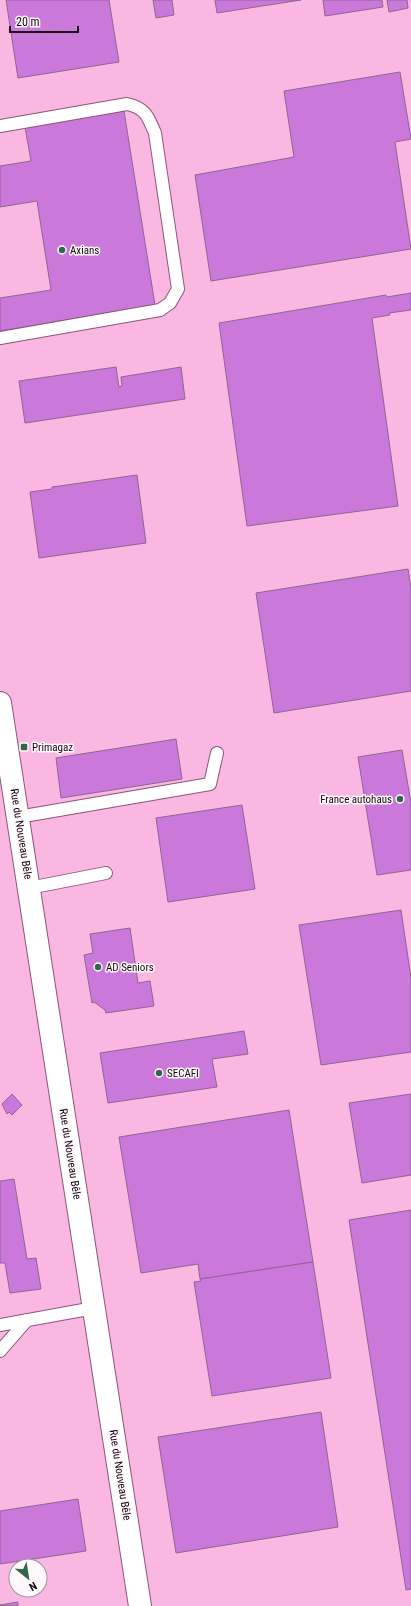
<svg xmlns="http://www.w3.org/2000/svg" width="411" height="1606" font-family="'Roboto Condensed',sans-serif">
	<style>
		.built { fill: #fab7e1; fill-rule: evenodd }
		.building { fill: #ca78da; stroke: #8d6594 }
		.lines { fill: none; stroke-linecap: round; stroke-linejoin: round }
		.service-casing { stroke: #8a5578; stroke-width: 14 }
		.minor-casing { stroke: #8a5578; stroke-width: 24 }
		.service { stroke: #fff; stroke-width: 12 }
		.minor { stroke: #fff; stroke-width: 22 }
		.poi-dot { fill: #31674d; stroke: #fff9fc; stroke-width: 1.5 }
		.labels { text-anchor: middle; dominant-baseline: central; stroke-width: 3; stroke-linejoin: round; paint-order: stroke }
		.poi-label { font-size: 11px; fill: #160410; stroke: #fff9fc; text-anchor: start }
		.street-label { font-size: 11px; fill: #160410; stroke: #fff9fc }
	</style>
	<rect width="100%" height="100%" fill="#fac9e7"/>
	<path class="built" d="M0 0H411V1606H0ZM16 1566H40V1590H16Z"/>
	<g class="building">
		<path d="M6 0H109L119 62 18 78Z"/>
		<path d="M153 0H172L174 15 156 18Z"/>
		<path d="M215 0H301L217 13Z"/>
		<path d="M323 0H382L383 7 325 16Z"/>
		<path d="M387 0H407L408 8 389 12Z"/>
		<path d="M400 72 411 139 395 142 411 249 211 281 195 175 294 157 284 91Z"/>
		<path d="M124 111 155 305 0 331V298L51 290 37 201 0 207V166L31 161 25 127Z"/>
		<path d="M411 293V310L389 313 390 315 372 318 398 506 247 526 219 323 386 295 387 297Z"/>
		<path d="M116 367 119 387 122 386 121 377 181 367 185 399 25 423 19 381Z"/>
		<path d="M137 475 146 543 39 558 30 492 52 489V487Z"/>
		<path d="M408 569 411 588V691L274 713 256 593Z"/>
		<path d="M176 739 182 779 61 798 56 758Z"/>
		<path d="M402 750 411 803V870L377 875 358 757Z"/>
		<path d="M242 805 255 889 168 902 156 818Z"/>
		<path d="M401 910 411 978V1052L321 1065 299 925Z"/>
		<path d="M130 928 138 983 150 981 154 1006 106 1013 105 1010 94 1002 92 1003 84 955 93 953 90 934Z"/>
		<path d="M244 1031 248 1054 212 1059 217 1087 108 1103 100 1053Z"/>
		<path d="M12 1094 22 1105 12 1115 9 1112 7 1114 2 1104Z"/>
		<path d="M411 1094V1175L362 1183 349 1103Z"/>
		<path d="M289 1110 313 1262 200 1279 198 1264 141 1273 119 1137Z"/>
		<path d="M14 1179 27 1259 36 1258 41 1289 10 1293 5 1263H0V1181Z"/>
		<path d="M411 1210V1589L406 1590 349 1220Z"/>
		<path d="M313 1262 331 1378 212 1396 194 1282 201 1281 200 1279Z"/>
		<path d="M321 1412 338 1527 176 1553 158 1437Z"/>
		<path d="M78 1499 86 1551 0 1564V1511Z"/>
		<path d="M18 1602V1606H0V1605Z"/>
	</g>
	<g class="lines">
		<defs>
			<g id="service">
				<path d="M0 126 127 104C146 108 148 117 155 133L178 289 170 303 160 310 0 338"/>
				<path d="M18 817 210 784 217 753"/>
				<path d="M29 888 106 873"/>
				<path d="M0 1325 94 1308"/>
				<path d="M0 1351 27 1320"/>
			</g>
			<path id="minor" d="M0 703 140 1606"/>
		</defs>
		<use href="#service" class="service-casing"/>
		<use href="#minor" class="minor-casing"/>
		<use href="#service" class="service"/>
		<use href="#minor" class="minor"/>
	</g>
	<g class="poi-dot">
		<circle cx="62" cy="250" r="4"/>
		<rect x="20" y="743" width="8" height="8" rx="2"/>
		<circle cx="400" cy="799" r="4"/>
		<circle cx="98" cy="967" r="4"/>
		<circle cx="159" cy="1073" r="4"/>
	</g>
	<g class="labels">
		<g class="poi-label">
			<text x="70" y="250">Axians</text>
			<text x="32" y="747">Primagaz</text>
			<text x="392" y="799" text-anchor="end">France autohaus</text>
			<text x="106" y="967">AD Seniors</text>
			<text x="167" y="1073">SECAFI</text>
		</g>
		<g class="street-label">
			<text transform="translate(21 834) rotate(81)">Rue du Nouveau Bêle</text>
			<text transform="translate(70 1154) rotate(81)">Rue du Nouveau Bêle</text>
			<text transform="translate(120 1475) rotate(81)">Rue du Nouveau Bêle</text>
		</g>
	</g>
	<g transform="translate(28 1578) rotate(150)"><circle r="19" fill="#fff9fc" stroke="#a2979e"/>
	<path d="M0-3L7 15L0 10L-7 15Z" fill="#31674d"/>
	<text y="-6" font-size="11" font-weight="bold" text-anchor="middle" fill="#160410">N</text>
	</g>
	<path d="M10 26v6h68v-6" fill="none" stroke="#160410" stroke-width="2"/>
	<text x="16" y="26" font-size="12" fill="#160410" stroke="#fff9fc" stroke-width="3" paint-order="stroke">20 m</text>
</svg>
